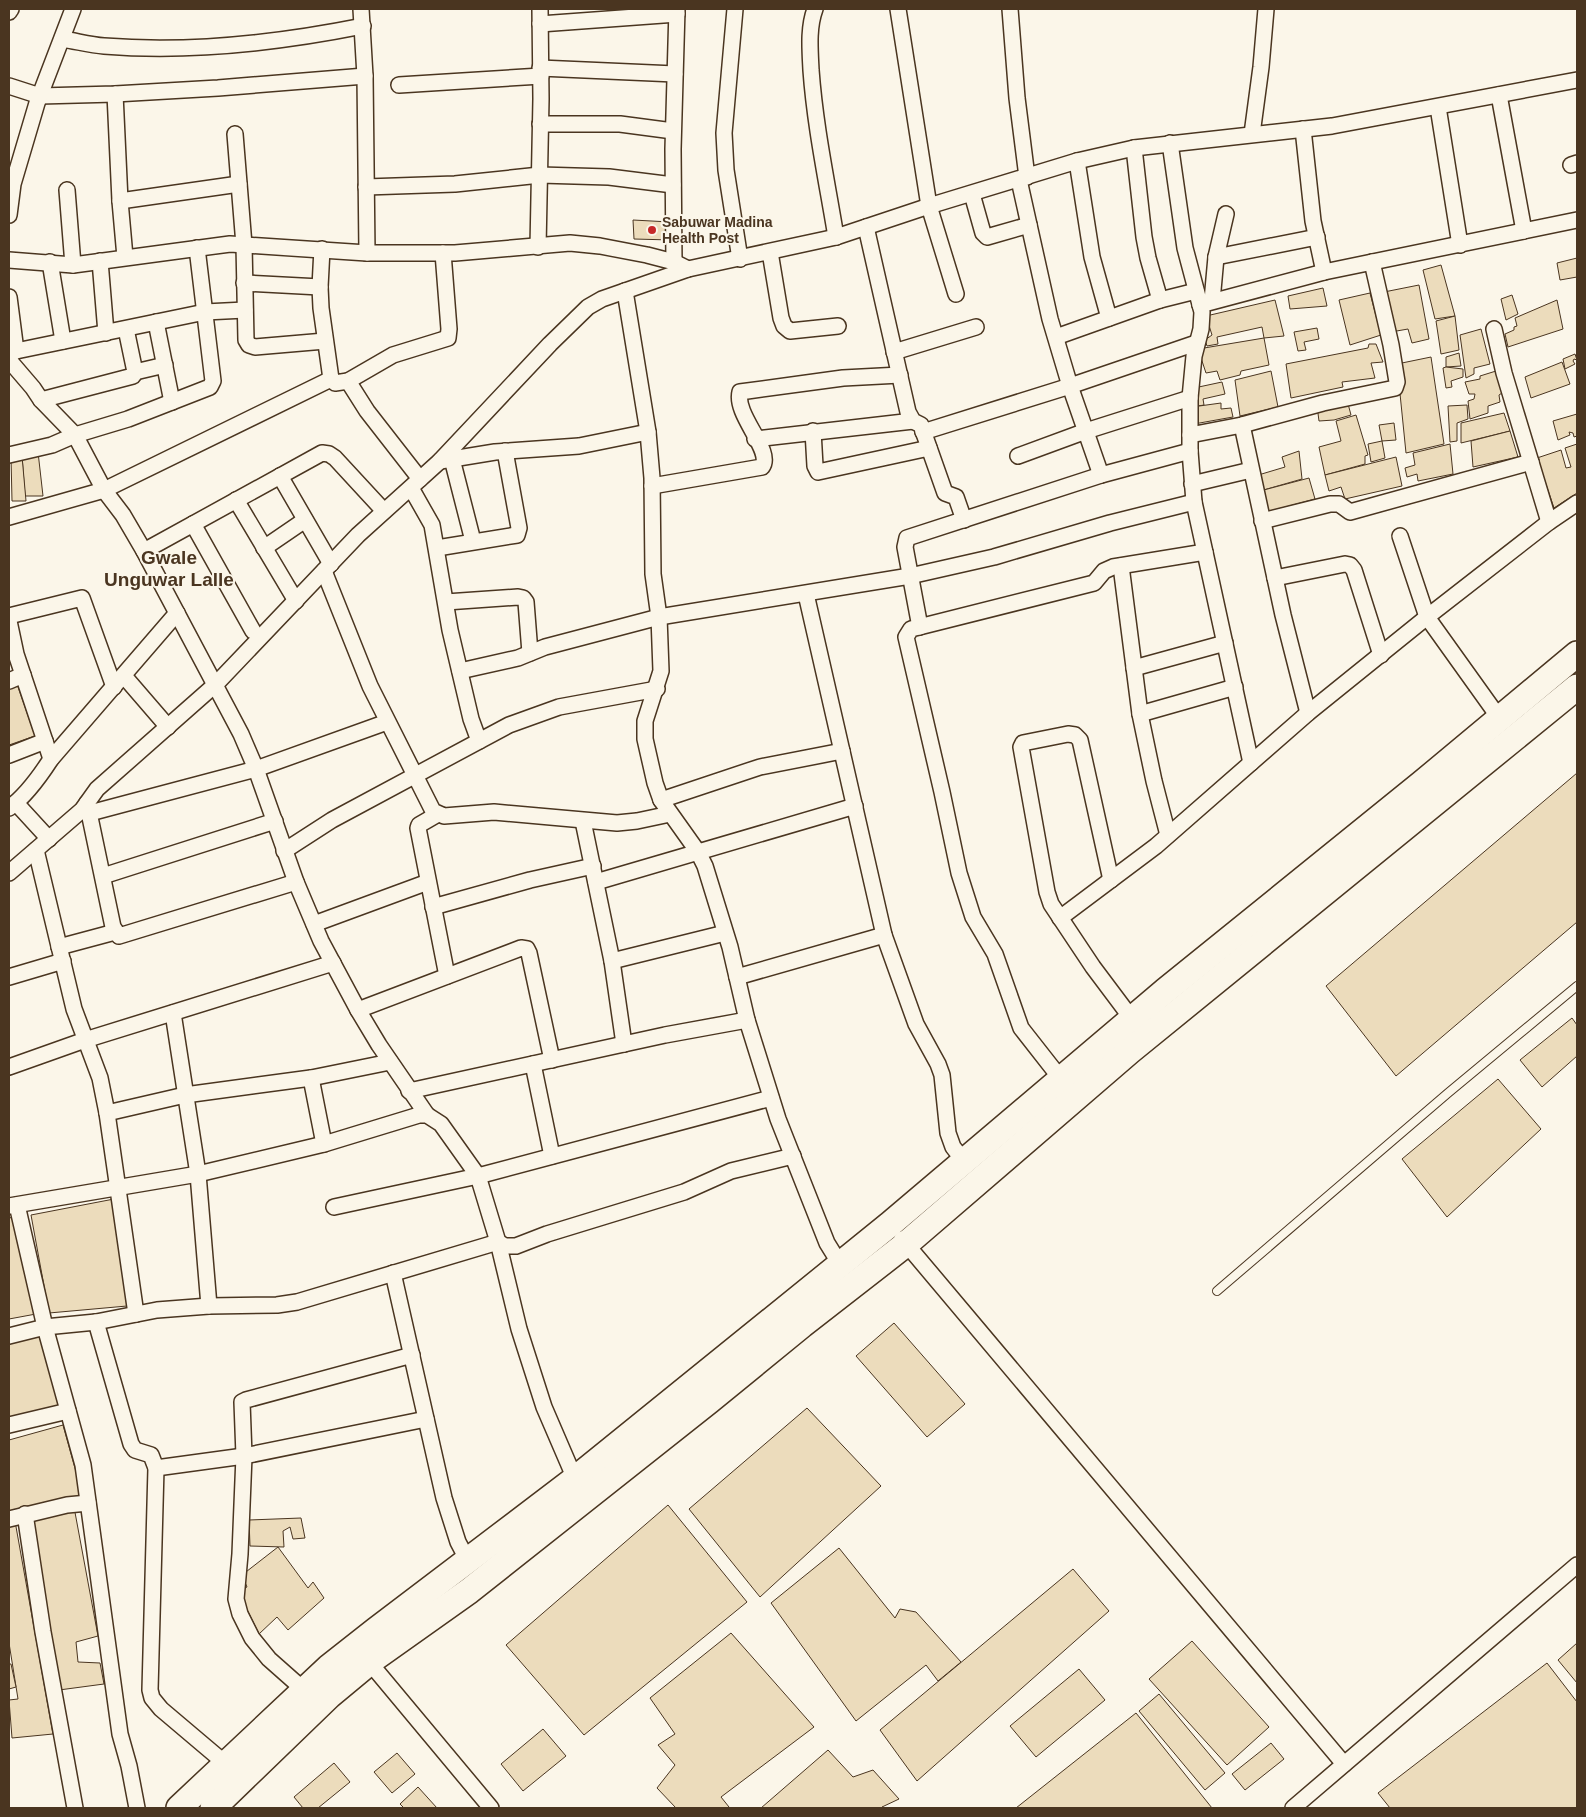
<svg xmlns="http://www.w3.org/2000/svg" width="1586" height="1817" font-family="Helvetica,sans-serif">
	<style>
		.building { fill: #ecdcbc; stroke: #4a3520 }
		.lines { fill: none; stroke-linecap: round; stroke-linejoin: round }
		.service-casing { stroke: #4a3520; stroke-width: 10 }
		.minor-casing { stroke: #4a3520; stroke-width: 18 }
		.primary-casing { stroke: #4a3520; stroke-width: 28 }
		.service { stroke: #fbf6e9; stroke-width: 8 }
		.minor { stroke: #fbf6e9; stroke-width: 15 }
		.primary { stroke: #fbf6e9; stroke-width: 25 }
		.poi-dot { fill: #c62828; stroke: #fbf6e9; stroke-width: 2 }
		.labels { text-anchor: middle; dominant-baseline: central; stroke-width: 4; stroke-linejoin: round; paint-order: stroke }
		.poi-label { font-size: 14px; font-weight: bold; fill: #4a3520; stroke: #fbf6e9; text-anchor: start }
		.district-label { font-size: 19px; font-weight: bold; fill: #4a3520; stroke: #fbf6e9 }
	</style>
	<rect width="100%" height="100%" fill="#fbf6e9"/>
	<g class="building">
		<path d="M633 220 670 222 671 240 634 239Z"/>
		<path d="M1577 258V277L1560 280 1557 263Z"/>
		<path d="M1441 265 1455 316 1435 319 1423 270Z"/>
		<path d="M1419 285 1429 339 1412 343 1408 329 1391 332 1384 292Z"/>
		<path d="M1323 288 1327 306 1290 309 1288 296Z"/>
		<path d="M1370 293 1381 335 1350 345 1339 300Z"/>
		<path d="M1512 295 1518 314 1506 320 1501 299Z"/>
		<path d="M1275 300 1284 336 1264 338 1262 327 1217 337 1218 344 1207 346 1205 340 1212 335 1206 316Z"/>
		<path d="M1557 300 1563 329 1508 347 1505 334 1514 330V327L1517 326 1515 318Z"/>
		<path d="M1455 316 1459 350 1441 354 1436 321Z"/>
		<path d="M1317 328 1319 339 1304 342 1306 350 1298 351 1294 332Z"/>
		<path d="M1481 329 1490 364 1474 368V374L1466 378 1460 335Z"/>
		<path d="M1264 338 1269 365 1241 371 1240 375 1220 380 1217 371 1206 373 1198 349Z"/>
		<path d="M1369 344H1376L1383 362 1371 363 1375 378 1342 382 1343 387 1291 398 1286 364 1368 348Z"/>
		<path d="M1459 353 1461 366 1446 367V357Z"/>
		<path d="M1575 354 1577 360 1574 359 1573 361 1575 364 1565 369 1563 359Z"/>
		<path d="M1431 357 1444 444 1406 453 1397 364Z"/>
		<path d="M1562 362 1570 384 1531 398 1525 377Z"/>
		<path d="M1446 367 1463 369V377L1451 381 1452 387 1446 388 1443 368Z"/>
		<path d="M1271 371 1278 407 1240 416 1235 380Z"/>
		<path d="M1496 371 1502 393 1499 395 1500 402 1488 406V413L1470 419 1468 401 1474 399 1475 394H1469L1465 382 1480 379V376Z"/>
		<path d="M1222 382 1225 394 1203 399 1204 405 1192 407 1194 388Z"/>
		<path d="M1347 400 1351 415 1334 420 1319 421 1317 406Z"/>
		<path d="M1221 403V409L1231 408 1233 417 1194 424 1192 407Z"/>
		<path d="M1467 405 1468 419 1457 423V441L1450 442 1448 406Z"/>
		<path d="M1504 413 1510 431 1461 443V423Z"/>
		<path d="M1577 414V436L1574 437 1573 433 1569 432 1570 435 1558 440 1553 421Z"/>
		<path d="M1356 415 1368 455 1365 456V464L1325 475 1319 447 1341 441 1336 421Z"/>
		<path d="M1394 423 1396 440 1382 441 1379 425Z"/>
		<path d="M1510 431 1518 457 1473 467 1471 441Z"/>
		<path d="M1382 441 1385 458 1371 462 1368 444Z"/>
		<path d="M1450 444 1453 474 1418 481 1417 474 1407 477 1405 468 1415 465 1413 453Z"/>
		<path d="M1577 444V493L1554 508 1537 458 1561 450 1566 468 1571 467 1565 448Z"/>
		<path d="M1299 451 1302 479 1260 491 1255 476 1285 467 1282 457Z"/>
		<path d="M38 452 43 496H25L22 456Z"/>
		<path d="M22 456 26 501H12L11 457Z"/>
		<path d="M1396 457 1402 486 1345 499 1341 487 1329 491 1325 475Z"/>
		<path d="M1309 478 1315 499 1267 512 1260 491Z"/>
		<path d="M16 681 35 736 9 745V684Z"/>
		<path d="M1577 773V922L1396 1076 1326 986Z"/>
		<path d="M1572 1018 1577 1025V1056L1542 1087 1520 1060Z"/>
		<path d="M1498 1079 1541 1129 1447 1217 1402 1159Z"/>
		<path d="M114 1199 127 1306 49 1313 31 1215Z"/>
		<path d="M19 1216 36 1314 9 1319V1218Z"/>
		<path d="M894 1323 965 1404 927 1437 856 1356Z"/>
		<path d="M41 1332 62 1407 9 1422V1341Z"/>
		<path d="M807 1408 881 1486 760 1597 689 1509Z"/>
		<path d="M63 1425 83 1497 9 1518V1440Z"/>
		<path d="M668 1505 747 1602 584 1735 506 1645Z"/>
		<path d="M74 1507 98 1636 76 1642 78 1662 100 1663 104 1684 59 1690 30 1517Z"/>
		<path d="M301 1518 305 1538 293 1539 290 1527 283 1531 284 1547 250 1546 249 1520Z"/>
		<path d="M15 1521 53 1734 12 1738 9 1700 18 1699 9 1643V1523Z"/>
		<path d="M278 1547 308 1588 313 1582 324 1598 288 1630 277 1617 259 1634 238 1591 247 1587 242 1575Z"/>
		<path d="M839 1548 895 1618 900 1609 916 1612 961 1662 938 1681 926 1665 856 1721 771 1603Z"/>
		<path d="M1073 1569 1109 1611 917 1781 880 1730Z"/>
		<path d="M731 1633 814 1727 721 1797 729 1807 727 1808H676L657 1788 675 1765 658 1745 675 1734 650 1698Z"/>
		<path d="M1192 1641 1269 1727 1227 1765 1149 1679Z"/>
		<path d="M1577 1643V1683L1558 1660Z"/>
		<path d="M1547 1663 1577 1702V1808H1390L1378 1793Z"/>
		<path d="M9 1664H11L16 1687 9 1689Z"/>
		<path d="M1079 1669 1105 1700 1036 1757 1010 1726Z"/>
		<path d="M1159 1694 1225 1773 1205 1790 1139 1711Z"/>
		<path d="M1136 1713 1212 1808H1016Z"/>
		<path d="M543 1729 566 1756 523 1791 501 1764Z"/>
		<path d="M1271 1743 1284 1759 1245 1790 1232 1774Z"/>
		<path d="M828 1750 853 1777 873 1770 899 1799 882 1807 884 1808H761Z"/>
		<path d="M397 1753 415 1774 392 1793 374 1772Z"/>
		<path d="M334 1763 350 1782 318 1808H303L294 1797Z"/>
		<path d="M418 1787 437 1808H404L400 1804Z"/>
	</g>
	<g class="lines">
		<defs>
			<path id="service" d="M1217 1291 1448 1093 1577 986"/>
			<g id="minor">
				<path d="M361 9 365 76 367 253"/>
				<path d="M735 9 724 133 726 170 740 259"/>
				<path d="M815 9C808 28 810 49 811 70 815 126 827 182 836 237"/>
				<path d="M898 9 929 206 956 294"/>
				<path d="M1010 9 1017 98 1027 177"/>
				<path d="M9 12 11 9"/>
				<path d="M540 24 677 14"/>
				<path d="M62 39C76 41 90 45 104 46 191 53 278 43 363 26"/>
				<path d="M540 68 675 74"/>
				<path d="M399 85 541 76"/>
				<path d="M9 86 40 96 115 94 218 88 365 76"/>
				<path d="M115 94 120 201 125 257"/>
				<path d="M1499 95 1524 231"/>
				<path d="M1438 107 1460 245"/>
				<path d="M540 124H620L673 131"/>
				<path d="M1303 129 1313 221 1324 272"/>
				<path d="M235 134 244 245 246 340 249 345 255 347 325 341"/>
				<path d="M1252 134 1261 67 1266 9"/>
				<path d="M1170 143 1185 248 1202 312 1201 329 1194 356 1190 398V451L1194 502 1251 763"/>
				<path d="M1134 148 1144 237 1148 258 1160 300"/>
				<path d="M1077 161 1092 257 1109 318"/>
				<path d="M1571 165 1577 163"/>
				<path d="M1019 180 1050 319 1070 386 1101 475"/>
				<path d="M366 187 455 184 540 175 609 177 673 185"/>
				<path d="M67 190 73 265"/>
				<path d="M972 194 983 233 987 237 1029 225"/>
				<path d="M120 201 239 184"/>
				<path d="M9 215 13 184 37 103 73 9"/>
				<path d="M866 227 908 412 913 421 921 425 945 493 956 497 964 520"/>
				<path d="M538 247 541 99 540 9"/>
				<path d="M322 249 320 287 321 308 331 379 335 383 348 381 393 355 448 338 449 329 443 253"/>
				<path d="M770 252 781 318 784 326 790 331 838 326"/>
				<path d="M1216 257 1317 237"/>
				<path d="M9 260 73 265 230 244 367 253H455L570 243 600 246 647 255 674 262 688 269"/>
				<path d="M100 261 106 333"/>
				<path d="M50 262 63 341"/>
				<path d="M674 262 673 149 677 9"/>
				<path d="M244 283 320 287"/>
				<path d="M625 291 648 432 652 478 653 574 659 617 661 671 645 721V739L655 783 661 800 698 852 705 866 730 947 747 1020 778 1119 827 1243 840 1264"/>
				<path d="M9 297 16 351"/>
				<path d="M1212 301 1216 257 1226 214"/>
				<path d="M1200 305 1324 272 1577 220"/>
				<path d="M156 322 172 402"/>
				<path d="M1494 329 1504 373 1549 522"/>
				<path d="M1056 337 1160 300 1196 291"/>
				<path d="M894 352 976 327"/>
				<path d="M9 355 16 351 205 312 245 310"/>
				<path d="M9 360 33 388 41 400 75 435 104 490 123 515 144 551 241 734 256 769 296 882 321 941 358 1010 379 1045 427 1115"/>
				<path d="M135 372 165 365"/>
				<path d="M348 381 367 411 420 479"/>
				<path d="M41 400 133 376 135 372 126 329"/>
				<path d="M1242 425 1283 615 1308 713"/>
				<path d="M813 431 815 466 818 472 929 448"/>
				<path d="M923 432 1070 386 1196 343"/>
				<path d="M1190 435 1242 425 1323 403 1395 388 1397 382 1391 345 1372 262"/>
				<path d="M755 439 913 421"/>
				<path d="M9 455 52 445 75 435 128 419 210 387 213 381 197 248"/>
				<path d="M1018 456 1086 431 1190 398"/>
				<path d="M452 459 473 541"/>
				<path d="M440 461 495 452 579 446 648 432"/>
				<path d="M280 476 331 564"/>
				<path d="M1192 484 1251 470"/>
				<path d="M652 486 762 467C774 451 734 415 740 392L843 378 900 375"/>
				<path d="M411 488 432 525 450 630 471 719 479 741"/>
				<path d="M236 500 296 601"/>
				<path d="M9 517 104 490 331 379"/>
				<path d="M1262 521 1330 504H1339L1350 512 1531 462"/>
				<path d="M193 524 253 631"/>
				<path d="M1400 536 1427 617 1500 719"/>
				<path d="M264 548 305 520"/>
				<path d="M437 548 517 535 519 528 505 451"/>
				<path d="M144 551 322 453 329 454 335 458 384 511"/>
				<path d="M1121 566 1140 714 1154 781 1168 835"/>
				<path d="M324 571 370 686 433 811 444 816 494 812 617 823 637 821 670 814"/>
				<path d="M1275 578 1345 564 1350 565 1354 570 1381 655"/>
				<path d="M806 594 884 935 916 1024 938 1064 942 1075 948 1133 953 1147 964 1161"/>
				<path d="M446 602 518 597 523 598 526 602 530 653"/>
				<path d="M9 616 82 598 114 687"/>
				<path d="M9 621 16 654 51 759"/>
				<path d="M920 627 905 547 907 538 1101 475 1190 451"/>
				<path d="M1134 668 1225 643"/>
				<path d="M460 671 518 658 545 647 659 617 910 576 994 557 1110 523 1194 502"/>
				<path d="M124 676 168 727"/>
				<path d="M9 681 23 675"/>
				<path d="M1140 714 1235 687"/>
				<path d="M9 755 45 741"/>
				<path d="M661 800 760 767 842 751"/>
				<path d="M16 803 49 839"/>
				<path d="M87 803 113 927 119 936 296 882"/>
				<path d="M9 808C26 796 40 776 51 759L177 613"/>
				<path d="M90 813 256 769 387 722"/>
				<path d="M438 814 419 825 418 828 447 976"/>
				<path d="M583 821 612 961 624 1044"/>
				<path d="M36 850 74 1009 100 1078 107 1113 136 1314"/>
				<path d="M284 851 332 820 509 725 559 707 657 689"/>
				<path d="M9 873 82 810 97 789 216 684 358 535 440 461 550 344 588 307 602 299 688 269 836 237 929 206 1077 161 1134 148 1332 126 1577 80"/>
				<path d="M103 876 275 821"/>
				<path d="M1111 880 1080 740 1075 735 1068 734 1023 743 1021 747 1047 892 1051 904 1093 967 1132 1019"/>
				<path d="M596 882 855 806"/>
				<path d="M433 907 530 880 593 866"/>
				<path d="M1060 918 1156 846 1308 713 1427 617 1549 522 1577 503"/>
				<path d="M314 924 428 882"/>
				<path d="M59 947 115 932"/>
				<path d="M612 961 725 933"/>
				<path d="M9 977 63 961"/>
				<path d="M737 977 884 935"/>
				<path d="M358 1010 521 948 527 949 529 953 552 1060"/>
				<path d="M173 1013 198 1174 209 1306"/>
				<path d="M533 1064 552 1156"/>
				<path d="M9 1067 85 1040 333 963"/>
				<path d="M311 1078 324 1144"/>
				<path d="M1061 1079 1021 1028 995 954 973 917 959 873 942 792 906 637 911 629 1094 583 1104 571 1113 567 1205 552"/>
				<path d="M409 1091 665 1035 747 1020"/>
				<path d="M107 1113 185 1095 311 1078 390 1062"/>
				<path d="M17 1205 45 1327 83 1465 120 1734 129 1766 137 1808"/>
				<path d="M9 1206 198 1174 324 1144 419 1115H427L441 1124 478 1176 498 1242 519 1329 544 1407 575 1479"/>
				<path d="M334 1207 478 1176 771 1098"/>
				<path d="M902 1239 1344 1764"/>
				<path d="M393 1273 444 1498 458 1542 468 1561"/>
				<path d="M96 1322 131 1444 135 1450 151 1455 156 1468 150 1690 152 1698 161 1709 226 1764"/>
				<path d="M9 1336 45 1327 96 1322 157 1310 209 1306 277 1305 297 1302 498 1242 505 1246H516L547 1234 684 1192 731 1171 793 1156"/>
				<path d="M9 1425 68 1411"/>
				<path d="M156 1468 244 1456 426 1419"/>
				<path d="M25 1514 43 1632 75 1808"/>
				<path d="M9 1519 67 1505 88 1503"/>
				<path d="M370 1663 491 1808"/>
				<path d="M304 1690 269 1659 252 1638 240 1614 236 1599 240 1554 244 1456 242 1402 246 1400 412 1355"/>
				<path d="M1293 1808 1577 1565"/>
			</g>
			<g id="primary">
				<path d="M179 1808 329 1667 376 1630 575 1479 889 1225 1165 991 1421 784 1577 654"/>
				<path d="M213 1808 329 1696 376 1657 469 1591 709 1401 802 1325 906 1244 1130 1051 1577 687"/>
			</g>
		</defs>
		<use href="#service" class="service-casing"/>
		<use href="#minor" class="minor-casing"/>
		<use href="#primary" class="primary-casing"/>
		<use href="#service" class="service"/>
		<use href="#minor" class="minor"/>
		<use href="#primary" class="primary"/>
	</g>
	<circle class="poi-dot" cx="652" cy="230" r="5"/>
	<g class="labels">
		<g class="poi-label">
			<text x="662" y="222">Sabuwar Madina<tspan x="662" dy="16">Health Post</tspan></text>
		</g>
		<g class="district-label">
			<text x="169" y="557">Gwale<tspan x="169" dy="22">Unguwar Lalle</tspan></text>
		</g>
	</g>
	<rect width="1586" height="1817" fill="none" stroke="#4a3520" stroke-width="20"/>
</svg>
